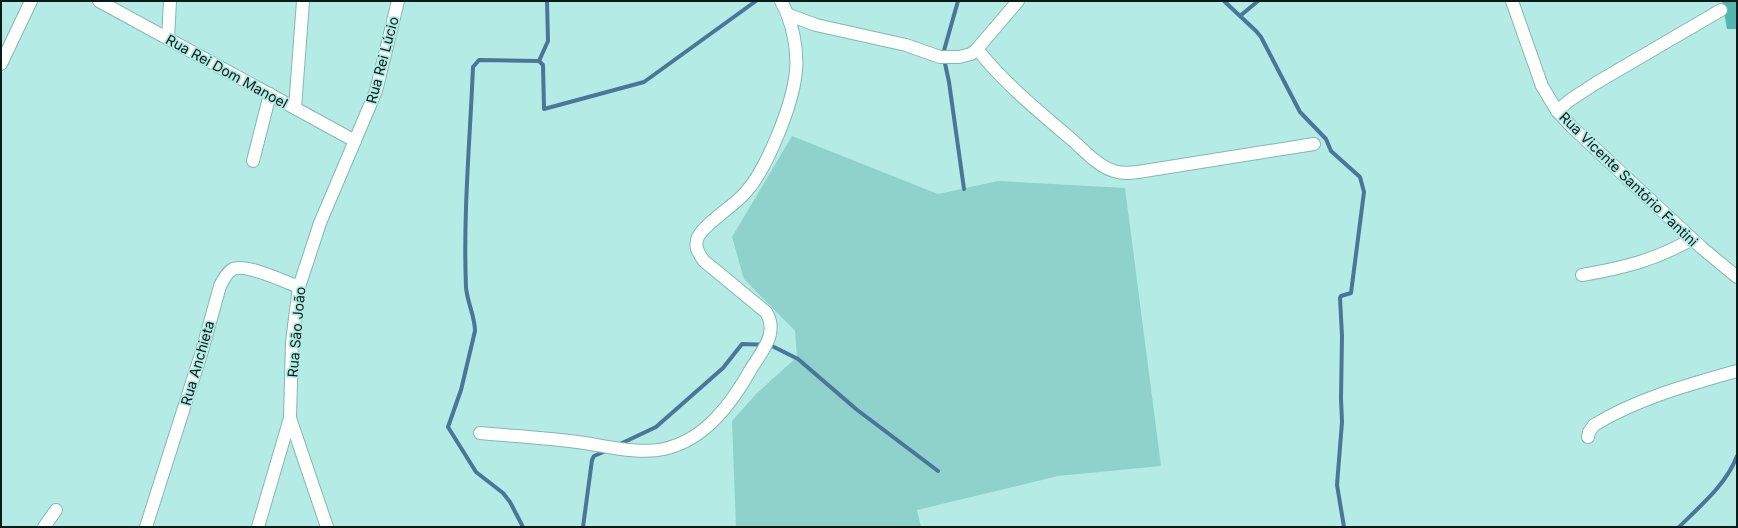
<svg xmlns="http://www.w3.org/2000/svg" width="1738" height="528" font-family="Inter,sans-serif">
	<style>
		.green { fill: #8fd2cb }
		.forest { fill: #53b7af }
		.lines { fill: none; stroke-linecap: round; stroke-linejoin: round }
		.stream { stroke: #497699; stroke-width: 4 }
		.street-casing { stroke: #82b8b2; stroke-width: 14 }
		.street { stroke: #fff; stroke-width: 12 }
		.labels { text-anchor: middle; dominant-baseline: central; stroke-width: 3.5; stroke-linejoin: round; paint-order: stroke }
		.street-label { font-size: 14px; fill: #061c1b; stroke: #b4ebe5 }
	</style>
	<rect width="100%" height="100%" fill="#b4ebe5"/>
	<path class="green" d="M792 136 938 194 998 181 1125 188 1161 466 1058 476 917 510 921 527H736L732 421 756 394 797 357 795 331 744 279 732 237Z"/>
	<path class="forest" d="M1722 1H1737V29H1727Z"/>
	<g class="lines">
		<g class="stream">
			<path d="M958 1 943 54 949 82 964 189"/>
			<path d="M1224 1 1256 31 1261 37 1300 112 1326 139 1331 151 1360 177 1364 192 1351 293 1341 296 1340 298 1342 336 1341 398 1342 422 1337 485 1344 527"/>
			<path d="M1240 16 1258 1"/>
			<path d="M539 61 548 41 547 1"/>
			<path d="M618 445 656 427 723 368 742 344 770 345 798 359 856 409 938 471"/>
			<path d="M523 527 510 502 503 493 476 472 448 427 461 390 475 331C475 316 467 302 466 287 463 214 470 140 473 67L479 60 539 61 543 65 544 109 644 82 756 1"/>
			<path d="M583 527 592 460 594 456 608 450"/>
			<path d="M1679 527C1700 506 1726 485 1737 456"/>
		</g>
		<defs>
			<g id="street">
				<path d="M99 1 355 141"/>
				<path d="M1512 1 1542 86 1557 111 1571 126 1702 248 1737 277"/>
				<path d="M789 15 816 25 906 45 940 57H959L971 54 977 49 1018 1"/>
				<path d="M168 39 170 1"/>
				<path d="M977 49C1004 83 1037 110 1070 138 1083 149 1097 166 1114 171 1122 174 1130 173 1138 172L1314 144"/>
				<path d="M1 64 31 1"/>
				<path d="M295 108 303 1"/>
				<path d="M1557 111 1570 100 1596 83 1721 10"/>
				<path d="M253 161 270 94"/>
				<path d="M1582 275C1623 268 1656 260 1692 239"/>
				<path d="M480 433C512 436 545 438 577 442 603 445 638 455 664 449 705 440 732 403 751 369 762 351 779 333 766 312L704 261C698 253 694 246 698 237 704 224 735 205 745 193 767 169 793 104 796 71 798 48 792 21 781 1"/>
				<path d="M1588 437 1589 432 1594 425C1639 398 1688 385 1737 371"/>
				<path d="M44 527 56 510"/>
				<path d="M146 527 202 351 220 286C223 280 227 272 233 269 246 263 285 282 299 287"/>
				<path d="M258 527 290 418"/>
				<path d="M327 527 290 418 292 342 299 287 320 223 376 91 398 1"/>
			</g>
		</defs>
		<use href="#street" class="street-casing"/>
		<use href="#street" class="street"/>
	</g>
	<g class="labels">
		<g class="street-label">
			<text transform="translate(382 60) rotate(-75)">Rua Rei Lúcio</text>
			<text transform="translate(227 71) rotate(29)">Rua Rei Dom Manoel</text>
			<text transform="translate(1629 179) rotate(44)">Rua Vicente Santório Fantini</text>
			<text transform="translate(296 332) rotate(-85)">Rua São João</text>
			<text transform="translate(197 363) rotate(-74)">Rua Anchieta</text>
		</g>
	</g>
	<rect width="1738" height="528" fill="none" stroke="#061c1b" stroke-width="4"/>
</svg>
